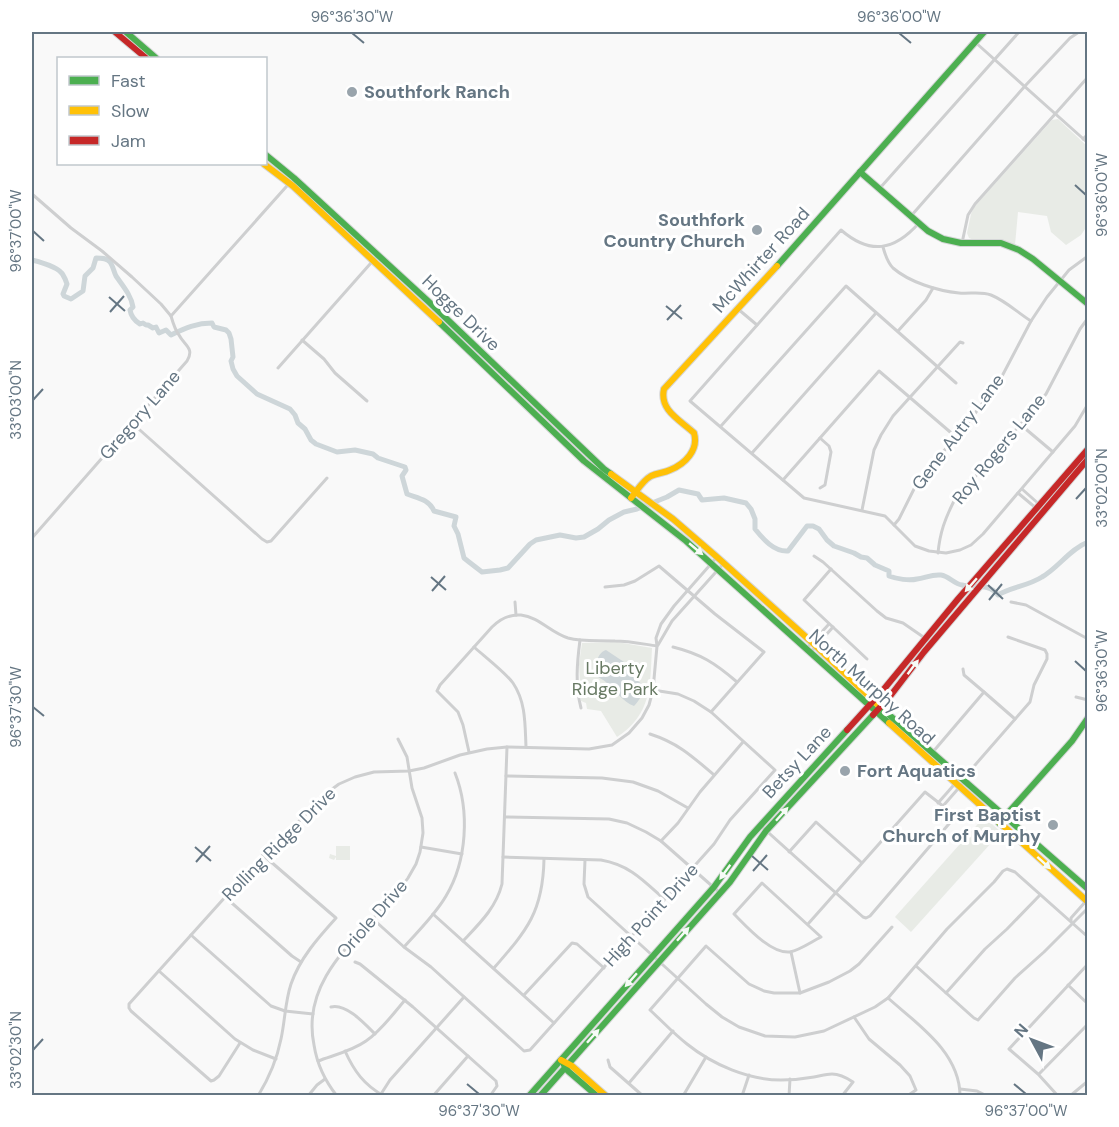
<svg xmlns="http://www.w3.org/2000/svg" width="1119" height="1127" font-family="'DM Sans',sans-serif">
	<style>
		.green { fill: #e8ebe6 }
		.water { fill: #ced6d9 }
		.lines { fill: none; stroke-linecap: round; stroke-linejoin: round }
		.river { stroke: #ced6d9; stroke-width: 5 }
		.fast-casing { stroke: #d5d6d7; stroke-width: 8 }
		.slow-casing { stroke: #d5d6d7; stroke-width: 8 }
		.jam-casing { stroke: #d5d6d7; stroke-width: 8 }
		.street { stroke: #cecfd0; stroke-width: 3 }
		.fast { stroke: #4caf50; stroke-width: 6 }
		.slow { stroke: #ffc107; stroke-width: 6 }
		.jam { stroke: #c62828; stroke-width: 6 }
		.oneway { fill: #f6fbf6 }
		.ticks { fill: none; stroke: #657683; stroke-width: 2 }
		.poi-dot { fill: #99a4ac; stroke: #fff; stroke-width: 2 }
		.labels { text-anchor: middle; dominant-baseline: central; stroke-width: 6; stroke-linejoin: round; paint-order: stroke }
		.poi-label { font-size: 18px; font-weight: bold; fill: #657683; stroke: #fff; text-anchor: start }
		.street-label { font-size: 18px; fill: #657683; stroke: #fff }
		.park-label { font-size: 18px; fill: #687a64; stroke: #fff }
		.neatline { fill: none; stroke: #657683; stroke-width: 2 }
		.ticks-label { font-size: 15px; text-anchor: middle; fill: #657683 }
	</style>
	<rect width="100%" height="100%" fill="#f9f9f9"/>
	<g class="green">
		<path d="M1058 119 1087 146V226L1081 235 1066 245 1051 232 1047 216 1018 212 1015 245 1005 241 987 239 974 240 969 238 967 233 971 214 974 207 1052 120Z"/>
		<path d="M617 642 652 648C650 686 652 714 617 737L601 711 587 709 586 703 581 701 579 664 582 643Z"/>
		<path d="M984 817 1001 832 911 932 895 917Z"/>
		<path d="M336 846H350V860H336V857L334 860 329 858 330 854 336 856Z"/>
	</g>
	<path class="water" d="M606 650 624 662 626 669 633 677 643 685C645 692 639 701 634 706 623 702 615 690 607 683 603 679 599 678 595 675L594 673C598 665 595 654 606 650Z"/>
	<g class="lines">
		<path class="river" d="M32 260C40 262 59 267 63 275 65 278 66 281 67 284L63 294 64 296 71 299 83 291 85 276 93 268 96 258C101 258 107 258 110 262 113 266 114 272 116 276 123 286 131 295 133 307L130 310C131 316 135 321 140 324L143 323 146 325H148L153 328 156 327 159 333 166 330 171 335C185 328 197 323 212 323L214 327 226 330 229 333 231 339 233 357 231 361 233 369 237 376 257 394 290 409 295 415 298 423 305 429 311 440 316 444 337 452 355 450 373 454 378 458 405 467 406 470 402 476 407 494C417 498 429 499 434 511L456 517 454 526 458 534 464 558 469 562 482 572 500 570 508 568 530 544 536 540 560 535 576 538 584 537 598 529 609 520 624 512 637 509 667 497 679 490 698 494 702 500 724 498 746 503 751 509 755 519V529C763 539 774 552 788 551L807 526H813L819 529 827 540 834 546 854 553 861 557 867 558 875 565 889 571V576C897 579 909 581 917 579 925 578 932 574 941 575 949 576 954 584 962 585 974 588 989 583 998 595 1011 587 1028 586 1042 577 1058 568 1070 549 1088 542"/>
		<defs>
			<g id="fast">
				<path d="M126 32 156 58"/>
				<path d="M266 155 294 178 429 302 604 469 611 474"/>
				<path d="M860 172 928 231 943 239 961 243H1001L1019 250 1033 259 1088 304"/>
				<path d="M777 266 984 32"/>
				<path d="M439 322 584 461 686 541 889 723"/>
				<path d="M879 706 1088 889"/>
				<path d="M999 823 1072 741 1088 718"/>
				<path d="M564 1065 568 1071 597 1096"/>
				<path d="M529 1096 714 887 750 837 847 730"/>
				<path d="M540 1096 730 882 766 831 873 715"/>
			</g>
			<g id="slow">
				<path d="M264 164 293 186 439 322"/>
				<path d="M611 474 673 519 717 557 816 646 879 706"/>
				<path d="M631 498C637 491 642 481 651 476 657 473 664 473 670 470 685 464 699 450 694 433 680 420 659 410 664 389L777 266"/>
				<path d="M889 723 1088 902"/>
				<path d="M561 1060 572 1066 606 1096"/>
			</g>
			<g id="jam">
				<path d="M115 32 146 58"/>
				<path d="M873 715 891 695 924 652 1088 459"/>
				<path d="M847 730 884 689 958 599 1088 449"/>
			</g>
		</defs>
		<use href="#fast" class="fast-casing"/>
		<use href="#slow" class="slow-casing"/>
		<use href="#jam" class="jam-casing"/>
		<g class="street">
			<path d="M975 42 1088 143"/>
			<path d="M1083 139 1088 134"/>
			<path d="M880 188 1019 32"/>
			<path d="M32 194 71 228 102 251 132 277 161 304 171 316"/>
			<path d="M911 216 1025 86 1070 38 1079 32"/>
			<path d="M919 223C894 251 870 255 841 230L690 401 804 498 885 516 915 546 929 551 946 553 960 550 971 545 983 534 1075 426 1088 404"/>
			<path d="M962 243 968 215 975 204 1088 77"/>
			<path d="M883 247C885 254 887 262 893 268 909 282 938 291 959 293 970 294 981 291 991 295 1006 301 1018 313 1031 321"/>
			<path d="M738 309 757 325"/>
			<path d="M898 331 926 300 933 288"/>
			<path d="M302 340 324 359 335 373 367 401"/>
			<path d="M278 368 378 255"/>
			<path d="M132 423 262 539 267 542 271 541 327 478"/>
			<path d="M1021 425 1053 452"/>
			<path d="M721 426 846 286 956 383"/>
			<path d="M820 438 829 446 831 452 825 485 820 488"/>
			<path d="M752 453 876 313"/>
			<path d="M783 480 879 371 956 437"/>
			<path d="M1022 489 1040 505 1043 511"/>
			<path d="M1018 493 1037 509 1043 511"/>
			<path d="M862 510 874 450 881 435 893 416 960 342 963 343"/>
			<path d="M894 525 899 519 918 481 967 424 1000 380 1031 321 1047 297 1069 270 1088 256"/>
			<path d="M32 538 187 361C195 348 184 345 179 335 175 330 173 323 171 316L294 178"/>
			<path d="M938 553C940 532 945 519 954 501L1033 410 1046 394 1080 329 1088 318"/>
			<path d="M814 556 823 562 877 611 886 618 903 623 932 643"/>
			<path d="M831 569 804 600 867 659"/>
			<path d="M605 587 624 585 635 581 659 566 715 614 764 652 711 712"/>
			<path d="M515 602 516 615"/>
			<path d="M1011 602 1026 605 1088 639"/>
			<path d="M580 640C577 663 575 686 581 708"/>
			<path d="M658 645 672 621 724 563"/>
			<path d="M474 647C484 656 506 673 513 683 526 702 525 725 526 747"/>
			<path d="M673 647C701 654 715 663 737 682"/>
			<path d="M807 648 829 624"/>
			<path d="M811 652 833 627"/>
			<path d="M963 669 964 675 984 692"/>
			<path d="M1076 697 1088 700"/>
			<path d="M650 734C678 743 692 756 714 775"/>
			<path d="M469 752 463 725 458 712 437 691 440 685 492 627C500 619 509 614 521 615 539 617 551 633 568 638 583 642 599 640 615 641 629 641 643 644 657 646"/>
			<path d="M932 753 984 692 1015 719"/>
			<path d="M506 776 602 778 633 782 658 791 688 808"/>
			<path d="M962 780 1030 702 1034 685 1047 659V654L1045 650 1008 637"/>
			<path d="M938 803 960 778"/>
			<path d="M943 806 964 782"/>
			<path d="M505 817 609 819 627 823 646 832 661 841 720 893"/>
			<path d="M760 825C794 856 829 887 863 917L866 918 870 916 954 818 943 806 925 792C886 836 847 880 808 924"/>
			<path d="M661 841 678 823 700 792 743 742"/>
			<path d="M421 847 462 854"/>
			<path d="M789 852 816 822 861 862"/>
			<path d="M503 857 601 860C630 865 644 881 664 899"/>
			<path d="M585 860 584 884 588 897 706 1004 722 1017 739 1027 765 1036 795 1037 824 1031 875 1007 888 998 947 929 994 882 1003 871 1007 869 1015 872 1088 937"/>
			<path d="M762 883 821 937C811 942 800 950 790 952 771 954 747 927 734 914Z"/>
			<path d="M225 897 292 956 301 962"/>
			<path d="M433 914 554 1023"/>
			<path d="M373 919 404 947 431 967 524 1051 530 1050 714 844 730 820 775 770 711 712 694 701 678 694 653 690"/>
			<path d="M1071 921V918L1086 901"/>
			<path d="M191 935 271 1006 285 1011 313 1014"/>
			<path d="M463 941C479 924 496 908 502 884L507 747"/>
			<path d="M404 947C419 930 435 915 446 896 467 861 470 811 455 773"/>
			<path d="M791 952 800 993"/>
			<path d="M355 962 360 964 413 1007 496 1081 497 1086 490 1096"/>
			<path d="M916 966 974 1018 978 1020 1015 978 1044 952 1088 908"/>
			<path d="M494 968C527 930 543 912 544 859"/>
			<path d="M159 971 235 1039 253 1050 276 1059"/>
			<path d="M1068 985 1088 1004"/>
			<path d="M946 993 985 949 1007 929 1040 895"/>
			<path d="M524 995 572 943 577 944 604 968"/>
			<path d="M888 998C917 1024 960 1052 960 1096"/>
			<path d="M331 1007C346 1003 365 1024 375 1034"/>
			<path d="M854 1017 869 1039 900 1065 910 1076 916 1090 907 1096"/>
			<path d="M240 1043 219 1076 214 1080 211 1081 131 1011 129 1008V1004L263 855 284 837 324 795 339 784 355 777 374 772 409 771 424 768 460 755 487 749 507 747 589 749 612 745 629 733 642 718 649 705 653 690 657 646 656 638 661 624 674 606 717 557"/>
			<path d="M345 1051C354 1071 364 1085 384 1096"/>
			<path d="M608 1060 610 1067 643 1096"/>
			<path d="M318 1061C334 1055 352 1051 366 1041 381 1031 393 1014 405 1000"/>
			<path d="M1039 1074 1088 1024"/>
			<path d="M629 1083 673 1031"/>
			<path d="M960 1089 977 1091 987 1096"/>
			<path d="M381 1094 390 1080 464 997"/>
			<path d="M258 1096C269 1078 277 1059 281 1039 285 1021 285 1002 291 984 300 958 318 938 336 918L263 855"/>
			<path d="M308 1096 317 1085 325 1079"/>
			<path d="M337 1096C325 1081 317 1064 314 1045 299 972 371 930 408 878L416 864 420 852 423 833 422 818 412 788 407 757 398 739"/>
			<path d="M433 1096 468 1056"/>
			<path d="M683 1096 706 1057"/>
			<path d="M742 1096 749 1075"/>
			<path d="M789 1096 790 1079"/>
			<path d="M842 1096 853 1082C847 1078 840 1074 832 1074 826 1074 820 1076 814 1077 803 1079 792 1080 781 1080 749 1080 713 1065 687 1044 674 1034 662 1021 650 1010L706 946 749 984 764 991 774 993H800L829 982 850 971 859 964 892 927"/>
			<path d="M1058 1096 1038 1074 1009 1049 1088 964"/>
			<path d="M1070 1096 1088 1081"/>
		</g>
		<use href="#fast" class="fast"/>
		<use href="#slow" class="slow"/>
		<use href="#jam" class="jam"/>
	</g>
	<defs><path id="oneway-solid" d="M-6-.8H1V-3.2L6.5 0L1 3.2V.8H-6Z" transform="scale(1.5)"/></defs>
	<g class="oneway">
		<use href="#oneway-solid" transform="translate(696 549) rotate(40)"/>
		<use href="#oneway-solid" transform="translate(971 585) rotate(131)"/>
		<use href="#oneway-solid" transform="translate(913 667) rotate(-53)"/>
		<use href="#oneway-solid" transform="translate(782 814) rotate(-48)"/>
		<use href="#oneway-solid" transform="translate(1044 863) rotate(42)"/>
		<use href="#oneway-solid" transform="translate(725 872) rotate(126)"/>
		<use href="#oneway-solid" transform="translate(683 934) rotate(-48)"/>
		<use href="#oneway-solid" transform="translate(631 980) rotate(131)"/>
		<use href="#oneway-solid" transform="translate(593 1036) rotate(-48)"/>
	</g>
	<path class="ticks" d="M352 33 364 43M899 33 911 43M1075 185 1086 195M33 231 44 241M109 297 125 311M666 306 682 319M110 312 124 296M667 320 681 305M33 400 43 389M1076 499 1086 488M431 577 446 590M988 585 1003 599M432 591 445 576M989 600 1002 584M1075 661 1086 671M33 707 44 716M195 847 211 861M752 856 768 870M196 862 210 846M753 871 767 855M33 1050 43 1039M467 1084 479 1094M1014 1084 1026 1094"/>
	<g class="poi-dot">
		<circle cx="352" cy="92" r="6"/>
		<circle cx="757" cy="230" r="6"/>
		<circle cx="845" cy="771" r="6"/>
		<circle cx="1053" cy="825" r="6"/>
	</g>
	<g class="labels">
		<g class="poi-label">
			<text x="364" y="92">Southfork Ranch</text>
			<text x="745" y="220" text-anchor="end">Southfork<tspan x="745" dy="21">Country Church</tspan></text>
			<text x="857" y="771">Fort Aquatics</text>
			<text x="1041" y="815" text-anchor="end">First Baptist<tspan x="1041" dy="21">Church of Murphy</tspan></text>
		</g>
		<g class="street-label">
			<text transform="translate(761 260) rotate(-48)">McWhirter Road</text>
			<text transform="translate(461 313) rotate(44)">Hogge Drive</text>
			<text transform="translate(140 415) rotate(-49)">Gregory Lane</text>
			<text transform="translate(958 432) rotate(-53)">Gene Autry Lane</text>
			<text transform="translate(999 449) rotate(-51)">Roy Rogers Lane</text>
			<text transform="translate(872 687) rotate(42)">North Murphy Road</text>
			<text transform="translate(797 762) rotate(-47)">Betsy Lane</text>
			<text transform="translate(279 844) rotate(-45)">Rolling Ridge Drive</text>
			<text transform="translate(651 915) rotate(-48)">High Point Drive</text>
			<text transform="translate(372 919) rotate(-49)">Oriole Drive</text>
		</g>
		<g class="park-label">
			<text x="615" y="668">Liberty<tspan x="615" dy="21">Ridge Park</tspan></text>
		</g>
	</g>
	<rect width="1119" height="1127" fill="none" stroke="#ffffff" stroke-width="66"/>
	<rect x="57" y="57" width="210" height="108" fill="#ffffff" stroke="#c1c8cd" stroke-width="1.5"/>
	<rect x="69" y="76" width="30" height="9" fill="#4caf50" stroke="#c1c8cd" stroke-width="1.5"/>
	<text x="111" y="87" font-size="18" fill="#657683">Fast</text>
	<rect x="69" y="106" width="30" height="9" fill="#ffc107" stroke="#c1c8cd" stroke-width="1.5"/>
	<text x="111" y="117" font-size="18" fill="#657683">Slow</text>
	<rect x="69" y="136" width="30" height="9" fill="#c62828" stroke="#c1c8cd" stroke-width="1.5"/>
	<text x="111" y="147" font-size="18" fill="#657683">Jam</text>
	<g transform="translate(1032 1040) rotate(311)" stroke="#ffffff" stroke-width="4.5" paint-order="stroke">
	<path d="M0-4.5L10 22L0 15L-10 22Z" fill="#657683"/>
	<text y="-9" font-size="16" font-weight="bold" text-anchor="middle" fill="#657683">N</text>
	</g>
	<rect x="33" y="33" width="1053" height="1061" class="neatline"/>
	<g class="ticks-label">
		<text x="352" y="22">96°36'30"W</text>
		<text x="899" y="22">96°36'00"W</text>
		<text transform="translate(1102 195) rotate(-90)" y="5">96°36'00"W</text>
		<text transform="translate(16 231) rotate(-90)" y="5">96°37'00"W</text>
		<text transform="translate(16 400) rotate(-90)" y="5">33°03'00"N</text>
		<text transform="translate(1102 488) rotate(-90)" y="5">33°02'00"N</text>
		<text transform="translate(1102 671) rotate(-90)" y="5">96°36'30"W</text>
		<text transform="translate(16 707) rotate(-90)" y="5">96°37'30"W</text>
		<text transform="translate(16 1050) rotate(-90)" y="5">33°02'30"N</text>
		<text x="479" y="1116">96°37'30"W</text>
		<text x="1026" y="1116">96°37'00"W</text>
	</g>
</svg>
